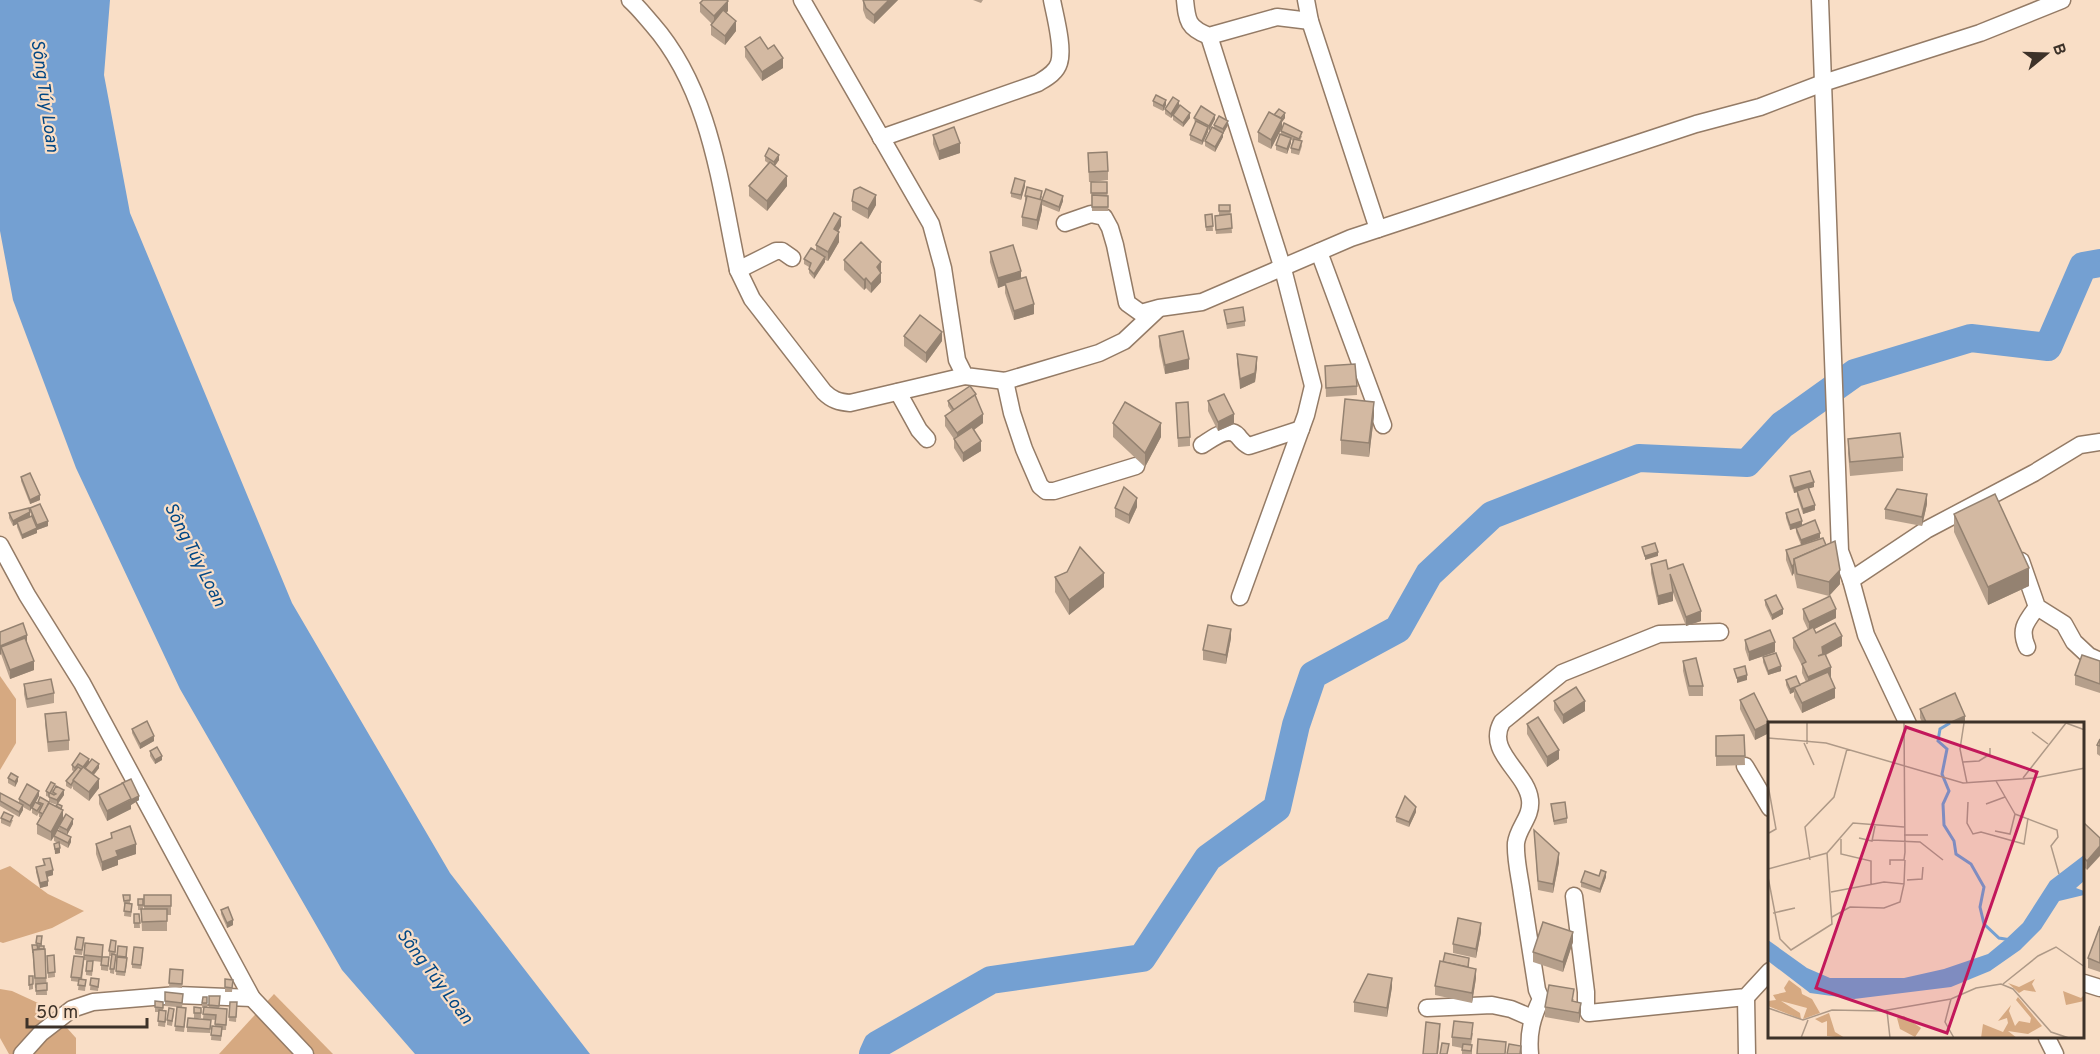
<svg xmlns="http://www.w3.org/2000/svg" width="2100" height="1054" font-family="Overpass,sans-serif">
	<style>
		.green { fill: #d6a981 }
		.water { fill: #74a0d2 }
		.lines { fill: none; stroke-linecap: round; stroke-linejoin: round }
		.river { stroke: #74a0d2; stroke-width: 28 }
		.minor-casing { stroke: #947b66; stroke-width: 19 }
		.minor { stroke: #fff; stroke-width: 16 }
		.wall { fill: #b59f8b }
		.shaded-wall { fill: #948271 }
		.building { fill: #d3b9a2; stroke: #948271; stroke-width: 1.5 }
		.labels { text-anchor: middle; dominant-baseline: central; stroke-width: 4.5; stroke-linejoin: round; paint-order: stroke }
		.water-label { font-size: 18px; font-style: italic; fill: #024784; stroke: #f9dec6 }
		.inset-river { fill: none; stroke: #74a0d2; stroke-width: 3 }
		.inset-road { fill: none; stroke: #ae9987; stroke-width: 1.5 }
		.view { fill: #c2185b; fill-opacity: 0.15; stroke: #c2185b; stroke-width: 3 }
		.inset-edge { fill: none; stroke: #3d3229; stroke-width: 3 }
	</style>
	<rect width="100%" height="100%" fill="#f9dec6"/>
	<g class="green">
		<path d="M0 676 16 699V743L0 770Z"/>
		<path d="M10 866 48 894 84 911 52 928 3 943 0 942V870Z"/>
		<path d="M0 989 12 991 49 1008 76 1038V1054H9L0 1038Z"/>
		<path d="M274 994 333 1054H219Z"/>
	</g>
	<path class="water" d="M0 0H110L104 75 130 213 292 603 450 873 590 1054H415L342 970 180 689 76 468 13 300 0 231Z"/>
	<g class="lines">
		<path class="river" d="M873 1054 877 1045 991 980 1142 958 1208 858 1277 808 1296 725 1313 675 1398 629 1429 574 1492 515 1639 458 1747 463 1782 425 1855 373 1971 338 2048 347 2083 266 2100 263"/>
		<defs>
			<g id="minor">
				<path d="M630 0C638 7 645 16 652 24 711 91 720 185 738 270L752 299 824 392C832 400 839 402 850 403L965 376"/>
				<path d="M802 0 931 224 943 268 957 360 965 376 1005 381 1099 353 1124 341 1157 310"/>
				<path d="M1185 0C1187 21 1188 28 1209 36L1277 17 1310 21"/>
				<path d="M1306 0 1310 21 1378 229"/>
				<path d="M1820 0 1840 551 1851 580 1866 635 1908 724"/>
				<path d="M1209 36 1283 269 1313 386 1306 415 1240 597"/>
				<path d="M881 138 1038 83C1046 78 1056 73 1059 63 1064 48 1055 16 1052 0"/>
				<path d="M1065 223 1091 214 1104 217 1110 228 1115 245 1127 303 1141 313 1159 308 1202 302 1351 238 1696 124 1760 107 1823 83 1980 33 2062 0"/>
				<path d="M1319 252 1383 425"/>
				<path d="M738 270 776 251H782L792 258"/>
				<path d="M1005 381 1012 413 1024 449 1040 486 1046 491H1054L1136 466"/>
				<path d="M898 392 919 430 927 439"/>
				<path d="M1202 445C1212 439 1228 425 1238 436 1242 441 1243 443 1249 446L1301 429"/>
				<path d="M0 545 27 595 82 683 252 998 305 1054"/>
				<path d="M2021 561 2037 607 2064 624 2074 642 2089 656 2100 661"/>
				<path d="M1851 580 1926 530 2034 473 2080 445 2100 442"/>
				<path d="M2027 647C2019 629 2026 622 2037 607"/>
				<path d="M1745 766 1770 808"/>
				<path d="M1574 896 1586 992V1006L1589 1013 1746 997 1770 971"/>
				<path d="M2084 983 2100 988"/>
				<path d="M1746 997 1747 1054"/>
				<path d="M1427 1008 1492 1005 1511 1009 1532 1018"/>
				<path d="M2047 1038 2055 1054"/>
				<path d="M22 1054 41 1033 72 1009 93 1002 177 995 252 998"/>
				<path d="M1530 1054C1528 1033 1532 1018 1541 999L1537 990C1532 958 1527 926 1522 894 1520 878 1515 859 1516 843 1518 827 1532 817 1530 800 1527 772 1485 752 1502 722L1562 673 1659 634 1720 632"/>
			</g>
		</defs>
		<use href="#minor" class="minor-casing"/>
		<use href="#minor" class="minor"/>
	</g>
	<g class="wall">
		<path d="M863 0H898L874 24 866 18 863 10Z"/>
		<path d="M973 0H983L981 3Z"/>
		<path d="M700 3 728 11 726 13 736 31 725 45 711 35V25L712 24 700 12Z"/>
		<path d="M745 47 768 49 783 68 762 81 745 57Z"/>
		<path d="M1153 101 1166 105 1163 111 1153 106Z"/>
		<path d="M1179 106 1190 118 1183 127 1173 120V116L1171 118 1165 114V109Z"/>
		<path d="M1274 115 1285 118 1282 122 1271 149 1258 142V132Z"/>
		<path d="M1194 118 1215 119 1208 131 1202 145 1190 140V135L1195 123Z"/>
		<path d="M1214 125H1228L1223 134V137L1215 152 1205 146V141L1214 128Z"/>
		<path d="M1281 131 1302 136 1300 141 1302 146 1299 155 1291 153V148L1293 141 1291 140V143L1287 154 1276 150V145L1281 134Z"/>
		<path d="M933 135 960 153 939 160 933 144Z"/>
		<path d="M1088 153 1108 171V180L1092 182H1107L1108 211H1092L1091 182H1089Z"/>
		<path d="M765 156 779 160 775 166 787 186 767 211 749 196V186L768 163 765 161Z"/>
		<path d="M1025 186 1021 200 1011 197V193Z"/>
		<path d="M1025 196H1042L1041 200 1063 201 1059 212 1042 205V210L1037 230 1022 226V217L1026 201H1025Z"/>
		<path d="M852 201 876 205 868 219 852 210Z"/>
		<path d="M1219 205H1230L1232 233 1216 234 1215 216 1219 215Z"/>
		<path d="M1212 214 1213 231H1206L1205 215Z"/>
		<path d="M841 226 838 231 839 242 828 261 825 260V262L814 279 809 273V267L804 264V259L816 251V245Z"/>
		<path d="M990 252 1021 278 1034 314 1014 320 1005 293V285L998 288 990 262Z"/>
		<path d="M844 260 881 272V282L871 293 866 288 864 290 844 270Z"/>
		<path d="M1224 310 1245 321V326L1227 329Z"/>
		<path d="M904 336 942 341 926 363 904 346Z"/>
		<path d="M1159 336 1189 369 1165 374 1159 346Z"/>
		<path d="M1237 354 1257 367 1255 382 1240 389 1237 363Z"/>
		<path d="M1325 366 1357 386V395L1326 397Z"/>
		<path d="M948 401 983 423 974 430 981 451 963 462 954 448V439L945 426V416L952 412 948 406Z"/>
		<path d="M1208 401 1234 424 1218 431 1208 411Z"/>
		<path d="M1176 403 1190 437V446L1178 447Z"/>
		<path d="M1374 416 1369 457 1341 454V440Z"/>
		<path d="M1113 423 1161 437 1145 467 1113 437Z"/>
		<path d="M1848 439 1903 457V471L1850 476 1848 453Z"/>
		<path d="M1790 476 1814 487 1809 488 1815 510 1803 514 1797 496V492L1794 493 1790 481Z"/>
		<path d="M21 477 40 500 30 504 21 481Z"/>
		<path d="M1927 504 1922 526 1885 519V509Z"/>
		<path d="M1137 507 1129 524 1115 517V508Z"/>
		<path d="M30 508 48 526 37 530V533L22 539 17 527V524L13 526 9 518V513L30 516H31Z"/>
		<path d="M1786 513 1802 525 1820 538 1801 545 1796 532V528L1790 530 1786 518Z"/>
		<path d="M1954 514 2029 586 1988 605 1954 532Z"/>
		<path d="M1786 550 1840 584 1829 596 1797 588 1794 573 1792 576 1786 560Z"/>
		<path d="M1651 564 1668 569 1701 621 1686 626 1673 593V601L1658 605 1651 573Z"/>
		<path d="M1067 572 1104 587 1069 615 1055 592V577Z"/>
		<path d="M1765 600 1783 614 1772 620 1765 605Z"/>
		<path d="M1803 609 1836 618 1814 629 1816 633 1842 646 1826 655 1835 698 1802 713 1794 697V692L1790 694 1786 685V680L1800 685 1806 682 1802 673V666L1793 648V638L1808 630 1803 619Z"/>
		<path d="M0 632 27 644 34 670 10 679 1 654 0 655Z"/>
		<path d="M1231 638 1226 664 1203 660V650Z"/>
		<path d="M1745 640 1775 652 1749 661 1745 649Z"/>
		<path d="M1763 657 1781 671 1768 675 1763 662Z"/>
		<path d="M1683 661 1703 686V696H1689L1683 671Z"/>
		<path d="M2100 661V693L2075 685V675Z"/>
		<path d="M24 684 54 693V703L27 708 24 694Z"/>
		<path d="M1740 700 1769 733 1755 740 1740 709Z"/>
		<path d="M1554 701 1585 711 1563 724 1554 710Z"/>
		<path d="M1920 709 1965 724H1923L1920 718Z"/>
		<path d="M45 714 69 740V750L48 752 45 723Z"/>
		<path d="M1527 724 1559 759 1547 767 1527 734Z"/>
		<path d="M132 729 154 741 140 749 132 733Z"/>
		<path d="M1744 735 1745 765 1716 766V736Z"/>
		<path d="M2100 739V756L2097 754V745Z"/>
		<path d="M150 751 162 760 155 764 150 756Z"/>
		<path d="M89 764 99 768 94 775 99 788 89 801 73 789V786L71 789 66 786V781L74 772 72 770V765Z"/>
		<path d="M8 778 18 781 15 787 8 783Z"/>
		<path d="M55 789 64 795 57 805 49 802V803L62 810 63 818 73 824 67 835 59 830V828L58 830 71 842 68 848 59 843 60 853 55 854 54 844 58 843 54 841V837L51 841 37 834V824L41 817H39V813L37 816 32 813V808L30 811 23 807V810L19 817 0 806V793L19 803V799L39 796 36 802 38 803V802L49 801V797L46 796V791Z"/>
		<path d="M99 795 139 800 131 805V809L107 821 99 804Z"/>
		<path d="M1551 804 1567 818V823L1554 825Z"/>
		<path d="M1416 812 1409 827 1396 822V817Z"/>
		<path d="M1 818 13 820 10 827 1 823Z"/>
		<path d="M2084 823 2100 838 2087 870 2084 867Z"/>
		<path d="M1534 830 1559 862 1553 893 1538 890Z"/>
		<path d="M111 833 136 854 118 860V865L102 871 96 854V844L111 839Z"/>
		<path d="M43 859 53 875 47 877 48 886 40 888 36 872V867L44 866Z"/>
		<path d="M1606 877 1600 893 1581 887V882Z"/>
		<path d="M123 895H130V904L132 909 131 917 124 916 125 905H124Z"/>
		<path d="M144 895H171V915H167V931H142L141 910H138V899H143V909H144Z"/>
		<path d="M221 910 233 925 227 928 221 914Z"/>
		<path d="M134 914H139L140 928H134Z"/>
		<path d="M2100 926V972L2088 968V958Z"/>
		<path d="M1481 932 1476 958 1453 953V944Z"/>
		<path d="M37 936H42V946L45 949 47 995H36V988H35L32 945H36Z"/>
		<path d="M84 942 82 955 75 954V949Z"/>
		<path d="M1573 942 1563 972 1533 962V952Z"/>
		<path d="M116 946 114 974 110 973 111 956H109V951Z"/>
		<path d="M118 946 127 947V963L125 976 116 975Z"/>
		<path d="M103 950 102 962 84 960V955Z"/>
		<path d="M143 953 141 969 132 968V964Z"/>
		<path d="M54 955 55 977 48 978 47 956Z"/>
		<path d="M84 962 82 980H86L85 991 78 990 79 982 71 981V977Z"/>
		<path d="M109 962 108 971 101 970V965Z"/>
		<path d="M1469 963V967L1476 978 1472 1003 1435 995V986Z"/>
		<path d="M93 966 92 976 86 975V971Z"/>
		<path d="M170 969 183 970 182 988 169 987Z"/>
		<path d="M29 976H33V989L29 990Z"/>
		<path d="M91 978 99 979 98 991 90 990Z"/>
		<path d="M225 979 233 980 232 992H225Z"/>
		<path d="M1392 987 1387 1017 1354 1012V1002Z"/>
		<path d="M165 992 183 994 182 1008 186 1013 184 1032 175 1031 177 1007 165 1006Z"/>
		<path d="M209 996H220L219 1009H227L226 1030H222L221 1041 211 1040 212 1026H215L216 1020 203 1019 204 1008H202V1003L207 997V1008H209Z"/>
		<path d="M1574 999 1573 1001 1581 1012 1579 1023 1545 1017V1007Z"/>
		<path d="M163 1002V1011L166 1016 165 1027 158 1026 159 1012H155V1007Z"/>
		<path d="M230 1002H237L236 1022 229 1021Z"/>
		<path d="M194 1007 201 1008V1018H194Z"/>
		<path d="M174 1013 172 1026 167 1025V1020Z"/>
		<path d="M211 1020 210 1033 187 1032V1027Z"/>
		<path d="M1473 1033 1471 1045H1472V1054H1462V1048L1452 1046V1037Z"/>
	</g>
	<g class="shaded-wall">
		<path d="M889 0H898L874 24V15Z"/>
		<path d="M728 1V11L714 25V16Z"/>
		<path d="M736 21V31L725 45V36Z"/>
		<path d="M783 58V68L762 81V72Z"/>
		<path d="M1166 100V105L1163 111V106Z"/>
		<path d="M1179 101V106L1171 118V114Z"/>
		<path d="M1190 113V118L1183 127V123Z"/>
		<path d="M1285 113V118L1282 122V128L1271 149V140L1281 120Z"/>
		<path d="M1215 115V119L1209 131V126Z"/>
		<path d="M1228 121V125L1223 134V129Z"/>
		<path d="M1208 127V132L1202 145V141Z"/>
		<path d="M1223 133V137L1215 152V147Z"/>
		<path d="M1291 138V143L1287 154V149Z"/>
		<path d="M960 143V153L939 160V151Z"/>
		<path d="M779 155V160L774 167V162Z"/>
		<path d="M787 176V186L767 211V201Z"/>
		<path d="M1025 181V186L1021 200V195Z"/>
		<path d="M876 195V205L868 219V209Z"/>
		<path d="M1063 196V201L1059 212V207Z"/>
		<path d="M1042 200V210L1037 230V220Z"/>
		<path d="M841 217V226L834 239V229Z"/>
		<path d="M839 232V242L828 261V252Z"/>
		<path d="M825 257V262L814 279V274Z"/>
		<path d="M881 262V272L877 277V267Z"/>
		<path d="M1021 271V280L998 288V278Z"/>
		<path d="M881 273V282L871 293V284Z"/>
		<path d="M866 278V288L864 290V280Z"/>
		<path d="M1034 304V314L1014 320V311Z"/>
		<path d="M942 332V341L926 363V353Z"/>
		<path d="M1257 357V367L1255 382 1240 389V379Z"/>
		<path d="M1189 359V369L1165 374V365Z"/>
		<path d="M1374 402V416L1369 457V443Z"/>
		<path d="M983 414V423L957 442V433Z"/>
		<path d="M1234 414V424L1218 431V422Z"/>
		<path d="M1161 423V437L1145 467V453Z"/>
		<path d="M981 441V451L963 462V453Z"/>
		<path d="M1814 482V487L1794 493V488Z"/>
		<path d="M1927 494V504L1922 526V517Z"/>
		<path d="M40 495V500L30 504V500Z"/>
		<path d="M1137 498V507L1129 524V515Z"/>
		<path d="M1815 505V510L1803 514V509Z"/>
		<path d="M30 512V517L17 522V524L13 526V521Z"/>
		<path d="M48 521V526L37 530V525Z"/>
		<path d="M1802 521V526L1790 530V525Z"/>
		<path d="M37 528V533L22 539V535Z"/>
		<path d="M1820 533V538L1801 545V540Z"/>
		<path d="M1658 552V556L1645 560V556Z"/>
		<path d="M1794 564V573L1792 576V567Z"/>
		<path d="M2029 568V586L1988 605V587Z"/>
		<path d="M1840 570V584L1829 596V582Z"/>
		<path d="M1104 573V587L1069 615V600Z"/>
		<path d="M1673 592V601L1658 605V596Z"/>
		<path d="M1783 609V614L1772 620V615Z"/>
		<path d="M1836 609V618L1809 632V622Z"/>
		<path d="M1701 611V621L1686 626V617Z"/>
		<path d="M1231 629V638L1226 664V655Z"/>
		<path d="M27 635V644L1 647V654L0 655V646Z"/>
		<path d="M1842 636V646L1823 656 1818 666 1822 647Z"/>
		<path d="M1775 642V652L1749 661V652Z"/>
		<path d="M34 661V670L10 679V670Z"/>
		<path d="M1781 666V671L1768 675V671Z"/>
		<path d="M1831 667V677L1808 687V677Z"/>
		<path d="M1747 675V680L1737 683V678Z"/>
		<path d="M1794 688V692L1790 694V689Z"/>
		<path d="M1835 688V698L1802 713V703Z"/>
		<path d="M1585 701V711L1563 724V715Z"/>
		<path d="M1965 716V724H1947Z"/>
		<path d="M1769 723V733L1755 740V730Z"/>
		<path d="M154 736V741L140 749V744Z"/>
		<path d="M1559 750V759L1547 767V757Z"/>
		<path d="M162 756V760L155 764V760Z"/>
		<path d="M89 759V764L83 772V767Z"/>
		<path d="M99 764V768L90 779V775Z"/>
		<path d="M18 777V781L15 787V782Z"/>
		<path d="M99 779V788L89 801V792Z"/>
		<path d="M64 790V795L57 805V800Z"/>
		<path d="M39 791V796L30 811V806Z"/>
		<path d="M139 796V800L131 805V809L107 821V811Z"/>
		<path d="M23 805V810L19 817V812Z"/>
		<path d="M1416 807V812L1409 827V822Z"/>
		<path d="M63 810V820L59 826V828L51 841V832Z"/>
		<path d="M73 819V824L67 835V830Z"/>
		<path d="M71 837V842L68 848V843Z"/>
		<path d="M136 844V854L118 860V865L102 871V862L116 851Z"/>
		<path d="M2100 846V856L2087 870V861Z"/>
		<path d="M60 848V853L55 854V849Z"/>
		<path d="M1559 853V862L1553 893V884Z"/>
		<path d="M53 870V875L46 877V872Z"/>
		<path d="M1606 872V877L1600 893V889Z"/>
		<path d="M48 881V886L40 888V883Z"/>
		<path d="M233 920V925L227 928V923Z"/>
		<path d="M1481 923V932L1476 958V949Z"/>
		<path d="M1573 932V942L1563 972V962Z"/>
		<path d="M1476 969V978L1472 1003V993Z"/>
		<path d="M1392 978V987L1387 1017V1008Z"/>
		<path d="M1581 1003V1012L1579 1023V1013Z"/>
		<path d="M1440 1024V1034L1438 1054H1437Z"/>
	</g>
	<g class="building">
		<path d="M703 0H727L728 1 714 16 700 3Z"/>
		<path d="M863 0H889L874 15 866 8Z"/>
		<path d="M723 10 736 21 725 36 711 25Z"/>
		<path d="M760 37 768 49 774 45 783 58 762 72 745 47Z"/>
		<path d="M1156 95 1166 100 1163 106 1153 101Z"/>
		<path d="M1173 97 1179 101 1171 114 1165 109Z"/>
		<path d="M1180 105 1190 113 1183 123 1173 115Z"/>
		<path d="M1201 106 1215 115 1209 126 1194 118Z"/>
		<path d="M1279 109 1285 113 1281 118 1274 115Z"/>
		<path d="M1269 112 1282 119 1271 140 1258 132Z"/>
		<path d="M1219 116 1228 121 1223 129 1214 125Z"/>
		<path d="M1196 121 1208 127 1202 141 1190 135Z"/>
		<path d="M1284 123 1302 132 1299 139 1281 131Z"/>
		<path d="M954 127 960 143 939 151 933 135Z"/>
		<path d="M1212 127 1223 133 1215 147 1205 141Z"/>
		<path d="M1280 134 1291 138 1287 149 1276 145Z"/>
		<path d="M1294 139 1302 141 1299 150 1291 148Z"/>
		<path d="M769 148 779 155 774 162 765 156Z"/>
		<path d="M1107 152 1108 171 1089 172 1088 153Z"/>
		<path d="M770 162 787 176 767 201 749 186Z"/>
		<path d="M1015 178 1025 181 1021 195 1011 193Z"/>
		<rect x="1091" y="182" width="16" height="11"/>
		<path d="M860 187 876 195 868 209 852 201 854 190Z"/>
		<path d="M1027 187 1042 191 1040 200 1025 196Z"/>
		<path d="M1046 189 1063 196 1059 207 1042 200Z"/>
		<path d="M1092 195 1108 196V207H1092Z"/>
		<path d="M1027 196 1042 200 1037 220 1022 217Z"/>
		<rect x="1219" y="205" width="11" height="6"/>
		<path d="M834 213 841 217 834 229 839 232 828 252 816 245Z"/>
		<path d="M1212 214 1213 226 1206 227 1205 215Z"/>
		<path d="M1231 214 1232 228 1216 230 1215 216Z"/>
		<path d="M861 242 881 262 877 267 881 273 871 284 866 278 864 280 844 260Z"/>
		<path d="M1013 245 1021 271 998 278 990 252Z"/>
		<path d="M811 248 825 257 814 274 809 269 811 263 804 259Z"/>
		<path d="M1026 277 1034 304 1014 311 1005 283Z"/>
		<path d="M1243 307 1245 321 1227 324 1224 310Z"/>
		<path d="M920 315 942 332 926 353 904 336Z"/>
		<path d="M1183 331 1189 359 1165 365 1159 336Z"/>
		<path d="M1237 354 1257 357 1255 373 1240 379Z"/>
		<path d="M1355 364 1357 386 1326 388 1325 366Z"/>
		<path d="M970 386 976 394 954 410 948 401Z"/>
		<path d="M1224 394 1234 414 1218 422 1208 401Z"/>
		<path d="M975 395 983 414 957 433 945 416Z"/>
		<path d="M1345 399 1374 402 1369 443 1341 440Z"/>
		<path d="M1125 402 1161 423 1145 453 1113 423Z"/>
		<path d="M1188 402 1190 437 1178 438 1176 403Z"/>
		<path d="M972 427 981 441 963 453 954 439Z"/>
		<path d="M1900 433 1903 457 1850 462 1848 439Z"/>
		<path d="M1810 471 1814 482 1794 488 1790 476Z"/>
		<path d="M30 473 40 495 30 500 21 477Z"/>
		<path d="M1124 487 1137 498 1129 515 1115 508Z"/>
		<path d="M1808 487 1815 505 1803 509 1797 491Z"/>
		<path d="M1897 489 1927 494 1922 517 1885 509Z"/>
		<path d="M1995 494 2029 568 1988 587 1954 514Z"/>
		<path d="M40 504 48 521 37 525 30 508Z"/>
		<path d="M29 508 30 512 13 521 9 513Z"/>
		<path d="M1798 509 1802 521 1790 525 1786 513Z"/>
		<path d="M32 516 37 528 22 535 17 522Z"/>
		<path d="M1815 520 1820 533 1801 540 1796 528Z"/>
		<path d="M1823 538 1826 545 1794 559V564L1792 567 1786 550Z"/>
		<path d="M1835 541 1840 570 1829 582 1797 574 1794 559Z"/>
		<path d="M1655 543 1658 552 1645 556 1642 547Z"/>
		<path d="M1080 547 1104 573 1069 600 1055 577 1067 572Z"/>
		<path d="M1666 560 1668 569 1683 564 1701 611 1686 617 1670 574 1673 592 1658 596 1651 564Z"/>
		<path d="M1776 595 1783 609 1772 615 1765 600Z"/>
		<path d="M1830 596 1836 609 1809 622 1803 609Z"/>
		<path d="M23 623 27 635 0 646V632Z"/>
		<path d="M1835 623 1842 636 1822 647 1823 654 1818 656 1825 654 1831 667 1808 677 1802 664 1806 662 1793 638 1813 627 1816 633Z"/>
		<path d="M1208 625 1231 629 1226 655 1203 650Z"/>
		<path d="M1770 630 1775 642 1749 652 1745 640Z"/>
		<path d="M25 638 34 661 10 670 1 647Z"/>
		<path d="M1776 653 1781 666 1768 671 1763 657Z"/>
		<path d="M2082 655 2100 661V684L2075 675Z"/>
		<path d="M1696 658 1703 686H1689L1683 661Z"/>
		<path d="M1745 666 1747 675 1737 678 1734 669Z"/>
		<path d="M1828 672 1835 688 1802 703 1794 687Z"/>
		<path d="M1796 676 1800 685 1790 689 1786 680Z"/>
		<path d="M51 679 54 693 27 699 24 684Z"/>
		<path d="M1576 687 1585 701 1563 715 1554 701Z"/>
		<path d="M1754 693 1769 723 1755 730 1740 700Z"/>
		<path d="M1955 693 1965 716 1947 724H1927L1920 709Z"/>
		<path d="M66 712 69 740 48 742 45 714Z"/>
		<path d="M1538 717 1559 750 1547 757 1527 724Z"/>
		<path d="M147 721 154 736 140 744 132 729Z"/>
		<path d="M1744 735 1745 756H1716V736Z"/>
		<path d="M2100 739V746L2097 745Z"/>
		<path d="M157 747 162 756 155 760 150 751Z"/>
		<path d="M80 753 89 759 83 767 78 764 75 768 72 765Z"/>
		<path d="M92 759 99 764 92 773 85 768Z"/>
		<path d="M78 767 81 769 71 785 66 781Z"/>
		<path d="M83 767 99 779 89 792 73 780Z"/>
		<path d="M11 773 18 777 15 782 8 778Z"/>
		<path d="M131 779 139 796 131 800 122 783Z"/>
		<path d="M51 782 55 784 50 793 54 795 56 794 53 792 56 786 64 790 57 800 49 797V793L46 791Z"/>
		<path d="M123 783 131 799 107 811 99 795Z"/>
		<path d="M27 784 39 791 30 806 19 799Z"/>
		<path d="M0 793 23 805 19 812 0 801Z"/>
		<path d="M1405 796 1416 807 1409 822 1396 817Z"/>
		<path d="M40 797 49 802 43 814 39 812 43 804 38 802Z"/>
		<path d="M35 802 41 805 37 811 32 808Z"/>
		<path d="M1565 802 1567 818 1554 821 1551 804Z"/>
		<path d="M49 803 63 810 51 832 37 824Z"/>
		<path d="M58 804 62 806 61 809 56 806Z"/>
		<path d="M4 812 13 816 10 822 1 818Z"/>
		<path d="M66 814 73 819 67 830 59 826Z"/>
		<path d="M2084 823 2100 838V846L2087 861 2084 858Z"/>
		<path d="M130 826 136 844 116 851 118 856 102 862 96 844 112 838 111 833Z"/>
		<path d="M57 830 71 837 68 843 54 836Z"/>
		<path d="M1534 830 1559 853 1553 884 1538 881Z"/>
		<path d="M59 842 60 848 55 849 54 844Z"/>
		<path d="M50 858 53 870 46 872 48 881 40 883 36 867 45 865 43 859Z"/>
		<path d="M1601 870 1606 872 1600 889 1581 882 1585 871 1599 876Z"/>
		<path d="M123 895H130V900L124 901Z"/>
		<rect x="144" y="895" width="27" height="11"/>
		<rect x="138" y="899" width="5" height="6"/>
		<path d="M125 903 132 904 131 912 124 911Z"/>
		<path d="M228 907 233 920 227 923 221 910Z"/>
		<path d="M141 909H167V921L142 922Z"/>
		<path d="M134 914H139L140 923H134Z"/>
		<path d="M1458 918 1481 923 1476 949 1453 944Z"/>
		<path d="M1543 922 1573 932 1563 962 1533 952Z"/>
		<path d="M2100 926V963L2088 958Z"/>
		<path d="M37 936H42L41 944 36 943Z"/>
		<path d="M77 937 84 938 82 950 75 949Z"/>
		<path d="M111 940 116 941 115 952 109 951Z"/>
		<path d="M85 943 103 945 102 957 84 955Z"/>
		<path d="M32 945H37L38 949 33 950V953Z"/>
		<rect x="39" y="946" width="5" height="3"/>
		<path d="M118 946 127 947 126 957 117 956Z"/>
		<path d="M134 947 143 948 141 965 132 964Z"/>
		<path d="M45 949 46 978H35L33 950Z"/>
		<path d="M1445 953 1469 958 1468 967 1443 962Z"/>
		<path d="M112 954 116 955 114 969H110Z"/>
		<path d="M54 955 55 972 48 973 47 956Z"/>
		<path d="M74 956 84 957 81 978 71 977Z"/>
		<path d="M102 957H109L108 966 101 965Z"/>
		<path d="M117 957 127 958 125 972 116 971Z"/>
		<path d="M87 961H93L92 971H86Z"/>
		<path d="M1440 961 1476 969 1472 993 1435 986Z"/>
		<path d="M170 969 183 970 182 984 169 983Z"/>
		<path d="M1368 974 1392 978 1387 1008 1354 1002Z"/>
		<path d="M29 976H33V984L29 985Z"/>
		<path d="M91 978 99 979 98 987 90 985Z"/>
		<path d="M79 979 86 980 85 986 78 985Z"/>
		<path d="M225 979 233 980 232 988 225 987Z"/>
		<path d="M47 983V990L36 991V984Z"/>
		<path d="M1549 985 1574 989 1572 1001 1581 1003 1579 1013 1545 1007Z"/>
		<path d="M165 992 183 994 182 1003 165 1001Z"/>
		<path d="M209 996H220L219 1006 209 1005Z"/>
		<path d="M203 997H207V1003H202Z"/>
		<path d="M155 1001 163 1002V1008L155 1007Z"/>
		<path d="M230 1002H237L236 1017H229Z"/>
		<path d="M177 1007 186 1008 184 1027 175 1026Z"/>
		<path d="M194 1007 201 1008V1013H194Z"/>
		<path d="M204 1007 227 1009 226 1025 215 1024 216 1015 203 1014Z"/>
		<path d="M169 1008 174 1009 172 1021 167 1020Z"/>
		<path d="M159 1010 166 1011 165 1022 158 1021Z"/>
		<path d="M188 1018 211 1020 210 1029 187 1027Z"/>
		<path d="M1454 1021 1473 1023 1471 1039 1452 1037Z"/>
		<path d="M1426 1022 1440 1024 1437 1054H1423Z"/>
		<path d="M212 1026 222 1027 221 1036 211 1035Z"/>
		<path d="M1478 1039 1506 1042 1505 1054H1477Z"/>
		<path d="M1442 1043 1449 1044 1447 1054H1440Z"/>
		<path d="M1463 1044 1472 1045 1471 1051 1462 1050Z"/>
		<path d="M1509 1044 1521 1046 1520 1054H1507Z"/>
	</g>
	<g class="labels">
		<g class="water-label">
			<text transform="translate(44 96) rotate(82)">Sông Túy Loan</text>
			<text transform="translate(194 555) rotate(63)">Sông Túy Loan</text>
			<text transform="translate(434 977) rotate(53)">Sông Túy Loan</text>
		</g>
	</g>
	<g transform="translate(1768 722)">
		<rect width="316" height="316" fill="#f9dec6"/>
		<path d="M267 257 264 262 268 270 256 268 251 271 240 261 251 265ZM21 258 33 267 34 272 44 277 52 291 35 297 39 286 13 279 32 291 33 297 0 284V279L8 278 5 273 18 270 16 266ZM295 269 313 276 316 273V279L298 283ZM250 275 274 304 260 312 240 309 249 316H213L215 302 235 310 240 301 239 296 230 299 243 283 241 289 247 304 251 299 262 301 263 296 248 278ZM61 291 67 310 77 316 59 314V299L54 301 47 297ZM136 294 153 306 147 315 132 307 129 296Z" fill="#d6a981"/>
		<path d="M316 133V159L308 166 316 169V173L291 179 273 207 252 228 222 249 183 265 86 277 42 271 0 239V218L39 246 62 256H136L176 247 220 232 237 218 255 201 282 159Z" fill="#74a0d2"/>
		<path class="inset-river" d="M182 1 172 7 170 19 179 27 174 52 181 69 175 82 176 103 186 119 188 132 203 142 216 165 212 185 216 202 231 216 243 218"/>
		<path class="inset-road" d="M196 1 192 27 199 61M298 1 317 8M264 10 280 22M0 16 58 21 195 61 266 56 317 46M36 21 46 43M39 22V1M195 40 211 39 222 32V26M255 56 298 1M0 63 8 107 1 111M200 80 199 101 205 112 213 110 256 122 260 96M218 82 237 75M247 92 289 108 290 115 283 124 291 152M227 109 242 112 247 92 228 59M136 113H160M91 116 104 119 107 104M73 117V132L103 139V163M104 118 152 120 175 138M42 138 37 105 66 75 79 27M122 143V138H136L137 130 136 1M0 147 59 131 85 101 136 105M0 155 12 217 23 228 64 202 59 131M139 158 154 157 155 145M63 170 116 160 136 162 137 138M5 191 27 186M64 195 82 185 116 186 132 180 136 162M235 262 270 234 288 225 317 245M183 277 177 300 186 316M0 286 35 298 64 288 114 289 183 277 208 266 233 262 245 267 283 310 301 316M119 289 122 316M33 316 40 298"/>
		<path class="view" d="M138 5 269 50 179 311 48 266Z"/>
		<rect width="316" height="316" class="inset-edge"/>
	</g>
	<g transform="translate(2046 54) rotate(71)" stroke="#f9dec6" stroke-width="4.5" paint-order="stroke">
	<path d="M0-4.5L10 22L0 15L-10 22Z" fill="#3d3229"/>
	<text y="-9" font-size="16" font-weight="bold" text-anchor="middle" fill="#3d3229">B</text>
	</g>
	<path d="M27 1018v9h120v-9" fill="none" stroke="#3d3229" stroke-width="3"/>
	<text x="36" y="1018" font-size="18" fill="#3d3229" stroke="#f9dec6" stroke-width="4.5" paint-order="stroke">50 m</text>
</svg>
